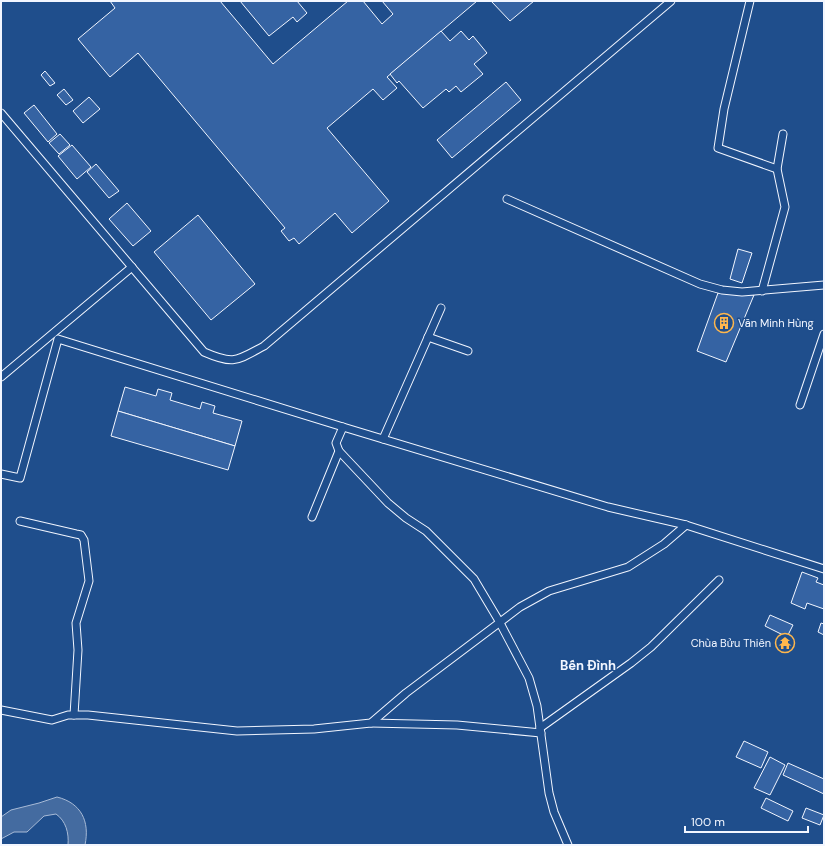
<svg xmlns="http://www.w3.org/2000/svg" width="825" height="846" font-family="'DM Sans',sans-serif">
	<style>
		.water { fill: #446ba0; stroke: #a8bbd7 }
		.building { fill: #3563a3; stroke: #f2f6ff }
		.lines { fill: none; stroke-linecap: round; stroke-linejoin: round }
		.minor-casing { stroke: #f2f6ff; stroke-width: 9 }
		.minor { stroke: #1f4e8c; stroke-width: 7 }
		.labels { text-anchor: middle; dominant-baseline: central; stroke-width: 3; stroke-linejoin: round; paint-order: stroke }
		.poi-label { font-size: 11px; fill: #f2f6ff; stroke: #1f4e8c; text-anchor: start }
		.quarter-label { font-size: 13px; font-weight: bold; fill: #f2f6ff; stroke: #1f4e8c }
	</style>
	<rect width="100%" height="100%" fill="#1f4e8c"/>
	<path class="water" d="M57 797C81 803 90 821 85 845H68C69 833 66 821 56 814L44 816 27 832H14L1 839V817L11 810 39 803Z"/>
	<g class="building">
		<path d="M110 1H220L273 64 348 1H363L382 24 393 14 382 1H477L387 77 397 88 383 100 373 89 327 128 389 201 352 233 335 213 299 244 294 238 289 241 281 231 285 228 138 53 110 77 78 39 115 8Z"/>
		<path d="M240 1H297L307 13 297 22 293 17 269 36Z"/>
		<path d="M491 1H534L510 21Z"/>
		<path d="M441 31 450 41 461 31 469 40 473 36 487 53 474 64 483 74 461 92 456 86 449 92 446 89 423 108 399 81 397 83 390 74Z"/>
		<path d="M45 71 55 83 50 86 41 75Z"/>
		<path d="M506 82 521 100 452 158 437 140Z"/>
		<path d="M64 89 73 100 66 105 57 95Z"/>
		<path d="M89 97 100 109 83 123 73 111Z"/>
		<path d="M34 105 57 134 48 142 24 113Z"/>
		<path d="M60 134 70 145 59 154 49 143Z"/>
		<path d="M72 145 91 167 77 179 58 156Z"/>
		<path d="M96 164 119 191 109 198 87 172Z"/>
		<path d="M127 203 151 231 133 246 109 219Z"/>
		<path d="M198 215 255 284 211 320 154 252Z"/>
		<path d="M738 249 752 253 742 283 730 279Z"/>
		<path d="M718 293 754 295 726 362 697 351Z"/>
		<path d="M125 387 156 396 158 389 172 393 170 400 200 409 202 402 215 406 213 413 242 421 235 446 118 411Z"/>
		<path d="M118 411 235 446 228 470 111 436Z"/>
		<path d="M802 572 818 578 816 582 824 585V609L807 603 805 609 791 603Z"/>
		<path d="M770 615 793 625 787 637 765 626Z"/>
		<path d="M821 623 824 624V635L818 632Z"/>
		<path d="M744 741 768 752 761 768 736 757Z"/>
		<path d="M770 757 785 765 770 795 754 788Z"/>
		<path d="M788 763 824 779V794L783 775Z"/>
		<path d="M766 798 793 811 788 821 761 808Z"/>
		<path d="M806 808 824 815 820 825 802 818Z"/>
	</g>
	<g class="lines">
		<defs>
			<g id="minor">
				<path d="M750 1 724 109 718 148 777 169"/>
				<path d="M1 113 204 352C234 365 236 361 264 346L671 1"/>
				<path d="M507 199 700 284 722 290 742 292 824 285"/>
				<path d="M762 291 785 207 777 169 783 134"/>
				<path d="M428 337 468 351"/>
				<path d="M1 377 132 267"/>
				<path d="M800 405 824 334"/>
				<path d="M343 427 336 443 339 451 388 503 406 518 426 531 474 579 499 621 529 678 537 706 549 793 554 812 568 845"/>
				<path d="M383 439 441 308"/>
				<path d="M1 474 20 478 58 339 343 427 608 507 686 525 824 569"/>
				<path d="M312 517 339 451"/>
				<path d="M20 521 76 534 81 535 84 540 89 581 76 623 78 650 74 715"/>
				<path d="M1 710 52 720 68 715H88L237 731 314 729 371 723 406 693 520 607 549 591 628 567 664 544 686 525"/>
				<path d="M371 723 457 725 541 733"/>
				<path d="M540 728 631 663 651 647 719 580"/>
			</g>
		</defs>
		<use href="#minor" class="minor-casing"/>
		<use href="#minor" class="minor"/>
	</g>
	<defs>
		<symbol id="building-ring" viewBox="-11 -11 22 22"><circle r="9.5" fill="#1f4e8c" stroke="#ffb74d" stroke-width="1.5"/><path d="M-4-6H4V6H1V3H-1V6H-4ZM-2.5-4.3h1.7v1.8h-1.7ZM.8-4.3h1.7v1.8H.8ZM-2.5-1h1.7V.8h-1.7ZM.8-1h1.7V.8H.8Z" fill="#ffb74d"/></symbol>
		<symbol id="temple-ring" viewBox="-11 -11 22 22"><circle r="9.5" fill="#1f4e8c" stroke="#ffb74d" stroke-width="1.5"/><path d="M0-6L5-2H3V0L6.5 2.5H4V6H1.5V3h-3V6H-4V2.5H-6.5L-3 0V-2H-5Z" fill="#ffb74d"/></symbol>
	</defs>
	<g fill-rule="evenodd">
		<use href="#building-ring" x="713" y="312" width="22" height="22"/>
		<use href="#temple-ring" x="774" y="632" width="22" height="22"/>
	</g>
	<g class="labels">
		<g class="poi-label">
			<text x="738" y="323">Văn Minh Hùng</text>
			<text x="771" y="643" text-anchor="end">Chùa Bửu Thiên</text>
		</g>
		<g class="quarter-label">
			<text x="588" y="665">Bến Đình</text>
		</g>
	</g>
	<rect width="825" height="846" fill="none" stroke="#f2f6ff" stroke-width="4"/>
	<path d="M685 826v6h123v-6" fill="none" stroke="#f2f6ff" stroke-width="2"/>
	<text x="691" y="826" font-size="12" fill="#f2f6ff" stroke="#1f4e8c" stroke-width="3" paint-order="stroke">100 m</text>
</svg>
